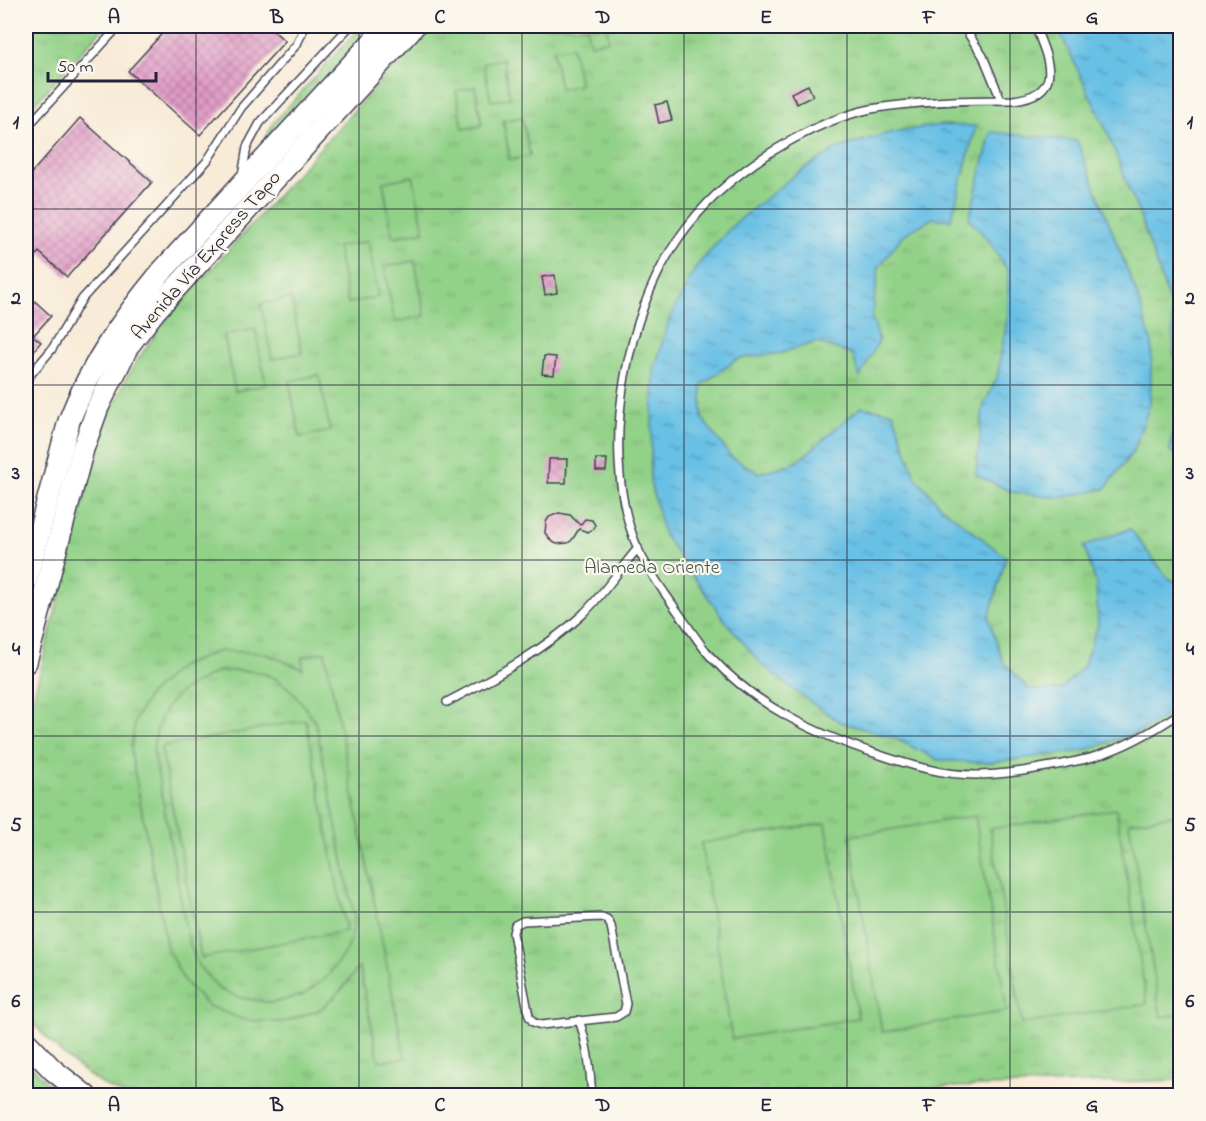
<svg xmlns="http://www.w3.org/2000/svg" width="1206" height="1121" font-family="'Indie Flower',sans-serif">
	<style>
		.grass { fill: url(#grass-tufts); stroke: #5a7a62; stroke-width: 1.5 }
		.pitch { fill: #92d188; stroke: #5a7a62; stroke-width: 1.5; fill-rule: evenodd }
		.water { fill: url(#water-ripples); stroke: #457190; stroke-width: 1.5 }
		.building { fill: url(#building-cross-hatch) }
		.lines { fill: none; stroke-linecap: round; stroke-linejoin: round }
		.service-casing { stroke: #424052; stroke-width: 10 }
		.primary-casing { stroke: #424052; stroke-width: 24 }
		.service { stroke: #fff; stroke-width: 7 }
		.primary { stroke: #fff; stroke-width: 21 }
		.grid { fill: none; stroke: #22223b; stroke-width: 1.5; stroke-opacity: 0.55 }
		.labels { text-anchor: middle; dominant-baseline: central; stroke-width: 4.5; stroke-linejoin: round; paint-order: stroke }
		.street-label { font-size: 20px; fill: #22223b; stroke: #fbf7ec }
		.park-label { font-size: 20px; fill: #445752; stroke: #fbf7ec }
		.neatline { fill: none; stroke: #22223b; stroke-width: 2 }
		.grid-label { font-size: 20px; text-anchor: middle; font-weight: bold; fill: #22223b }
	</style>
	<defs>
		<pattern id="grass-tufts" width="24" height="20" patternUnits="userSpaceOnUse" patternTransform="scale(1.5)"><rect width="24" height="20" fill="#92d188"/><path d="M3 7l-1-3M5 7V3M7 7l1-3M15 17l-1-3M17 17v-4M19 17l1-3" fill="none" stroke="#7eb376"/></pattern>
		<pattern id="water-ripples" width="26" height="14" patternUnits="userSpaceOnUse" patternTransform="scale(1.5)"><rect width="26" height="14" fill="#68c0e5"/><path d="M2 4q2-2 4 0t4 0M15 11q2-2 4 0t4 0" fill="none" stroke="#559cbb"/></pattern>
		<pattern id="building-cross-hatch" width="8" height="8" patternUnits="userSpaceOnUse" patternTransform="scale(1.5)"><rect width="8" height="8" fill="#e19bc6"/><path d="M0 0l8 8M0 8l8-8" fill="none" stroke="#b67ea2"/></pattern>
	</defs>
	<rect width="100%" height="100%" fill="#fbf7ec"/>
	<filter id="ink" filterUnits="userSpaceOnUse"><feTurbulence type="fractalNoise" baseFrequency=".0167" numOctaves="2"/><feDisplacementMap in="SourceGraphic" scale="12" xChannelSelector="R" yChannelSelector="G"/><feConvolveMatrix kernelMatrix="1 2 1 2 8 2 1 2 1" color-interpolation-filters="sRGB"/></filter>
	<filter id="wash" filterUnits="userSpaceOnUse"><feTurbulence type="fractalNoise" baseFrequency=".008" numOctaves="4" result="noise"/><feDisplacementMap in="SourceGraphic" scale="24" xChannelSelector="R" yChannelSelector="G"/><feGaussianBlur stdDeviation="1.35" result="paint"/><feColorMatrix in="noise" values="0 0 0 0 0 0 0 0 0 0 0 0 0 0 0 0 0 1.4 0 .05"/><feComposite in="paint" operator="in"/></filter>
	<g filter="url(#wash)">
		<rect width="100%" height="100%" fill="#f8ebd7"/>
		<g class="grass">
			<path d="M26 26H105L26 113Z"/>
			<path d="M430 26H1180V1080L674 1096 125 1095C87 1081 54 1048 28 1017L26 1013V726L86 492 105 426 127 376 161 325Z"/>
			<path d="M362 27 364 30 350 55 263 147H261L274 122 357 31Z"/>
			<path d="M26 1060 45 1081 65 1095H26Z"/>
		</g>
		<g class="pitch">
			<path d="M586 26H606L609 40 590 44Z"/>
			<path d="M572 46 580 85 560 89 553 50Z"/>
			<path d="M503 59 510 98 491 101 483 63Z"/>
			<path d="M475 87 482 125 463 129 456 91Z"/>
			<path d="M522 117 530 156 510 160 503 121Z"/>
			<path d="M413 176 424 231 393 237 383 182Z"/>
			<path d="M368 241 378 297 348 303 337 247Z"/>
			<path d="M415 261 425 316 395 322 384 267Z"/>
			<path d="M291 298 302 353 272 359 261 304Z"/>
			<path d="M255 329 266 385 235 391 224 335Z"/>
			<path d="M319 375 330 431 300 437 289 381Z"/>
			<path d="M219 651 264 653 303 669 302 657 325 652 405 1058 379 1061 359 967 343 988 321 1009 284 1022 244 1020 208 1006 184 981 167 948 131 752 135 720 149 695 179 667ZM219 671C231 671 245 670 257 672 285 677 302 701 316 724L355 921 348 948 327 977 303 995 272 1003 241 998 219 989 198 965 188 939 153 748C161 700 177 691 219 671Z"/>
			<path d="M306 720 346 931 201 958 161 747Z"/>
			<path d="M1116 809 1147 1004 1022 1024 990 829Z"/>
			<path d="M1180 814V1014L1161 1017 1129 822Z"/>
			<path d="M975 816 1007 1011 882 1032 850 836Z"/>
			<path d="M826 823 858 1018 732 1039 701 843Z"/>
		</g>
		<g class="water">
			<path d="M1057 26H1180V382L1176 381 1171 307 1146 233 1109 136Z"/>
			<path d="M940 125 976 126 951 220 933 218 903 235 879 267 872 317 879 340 860 377 852 354 816 342 781 353 737 359 702 385V418L731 457 759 473 797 462 861 407 893 412 915 476 940 506 1006 557 989 618 1003 662 1029 689 1060 690 1083 667 1098 625 1096 583 1084 546 1130 529 1168 578 1180 584V708L1141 731 1083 751 985 763 938 760 894 738 840 722 799 694 762 665 726 622 664 535 650 481 654 371 669 319 696 267 732 226 797 173 836 149 892 132Z"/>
			<path d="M991 132 1077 141 1136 292 1152 343 1150 404 1134 450 1105 489 1059 498 1012 492 976 475 983 407 997 378 1008 314V271L989 241 969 219Z"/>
			<path d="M1178 403 1180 404V457L1170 451Z"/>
		</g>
		<g id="blocks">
			<g class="building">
				<path d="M169 26H268L285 41 200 135 128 71Z"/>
				<path d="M808 85 813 96 797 104 791 93Z"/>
				<path d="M667 102 672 120 659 123 655 105Z"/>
				<path d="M80 118 152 182 67 277 39 252 26 267V179Z"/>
				<path d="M555 275 557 293 545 295 542 277Z"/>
				<path d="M26 293 51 316 33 336 41 342 26 360Z"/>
				<path d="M544 356 556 357 554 375 542 374Z"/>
				<path d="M549 459H567L566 483H548Z"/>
				<path d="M596 459H607L606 471H596Z"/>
				<path d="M559 513 570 515 580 525 585 519 592 520 595 525 594 529 588 532 579 529 572 540 568 543 557 544 552 542 545 533 546 522 549 517Z"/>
			</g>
		</g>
	</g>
	<g filter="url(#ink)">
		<use href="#blocks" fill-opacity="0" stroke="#424052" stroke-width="1.5"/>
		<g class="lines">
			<defs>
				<g id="service">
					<path d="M963 26 983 56 1001 100"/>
					<path d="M1035 26C1048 59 1066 94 1013 100 966 100 918 101 871 109 842 115 815 127 790 141 693 195 645 268 625 376 615 431 615 497 638 549 648 571 664 592 678 612 688 626 698 642 710 656 756 706 813 733 877 754 909 765 942 775 976 775 1005 775 1035 769 1063 764 1074 761 1086 760 1096 756 1125 747 1155 730 1180 713"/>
					<path d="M26 126 30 124 119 26"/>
					<path d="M242 176 247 147 260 123 350 26"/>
					<path d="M26 380 52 349 82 299 207 161 241 108 297 44 302 33V26"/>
					<path d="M447 702C494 677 542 652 582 615 602 596 619 570 638 548"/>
					<path d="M600 917 607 919 611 926 626 1004 624 1012 616 1017 541 1025 533 1022 529 1016 513 933 515 925 523 921Z"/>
					<path d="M579 1020C588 1045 590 1069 592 1096"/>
				</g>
				<g id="primary">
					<path d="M26 581 69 421C92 362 124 317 164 269L387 26"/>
					<path d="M26 662 83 449 98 407 128 346 154 312 414 26"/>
					<path d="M26 1042 53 1070 86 1096"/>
				</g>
			</defs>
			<use href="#service" class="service-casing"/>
			<use href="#primary" class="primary-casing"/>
			<use href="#service" class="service"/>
			<use href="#primary" class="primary"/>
		</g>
	</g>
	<path class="grid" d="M196 26V1096M359 26V1096M522 26V1096M684 26V1096M847 26V1096M1010 26V1096M26 209H1180M26 385H1180M26 560H1180M26 736H1180M26 912H1180"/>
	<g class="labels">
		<g class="street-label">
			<text transform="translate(207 256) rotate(-49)">Avenida Vía Express Tapo</text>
		</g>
		<g class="park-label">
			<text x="652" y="568">Alameda Oriente</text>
		</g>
	</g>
	<rect width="1206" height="1121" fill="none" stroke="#fbf7ec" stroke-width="66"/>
	<path d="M48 72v9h108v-9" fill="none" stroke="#22223b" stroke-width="3"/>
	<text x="57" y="72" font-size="18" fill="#22223b" stroke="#fbf7ec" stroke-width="4.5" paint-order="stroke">50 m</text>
	<rect x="33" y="33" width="1140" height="1055" class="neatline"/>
	<g class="grid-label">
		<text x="114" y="23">A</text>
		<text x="277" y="23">B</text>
		<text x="440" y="23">C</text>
		<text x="603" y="23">D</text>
		<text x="766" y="23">E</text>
		<text x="929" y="23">F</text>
		<text x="1092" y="23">G</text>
		<text x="16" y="128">1</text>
		<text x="1190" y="128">1</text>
		<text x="16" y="304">2</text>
		<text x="1190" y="304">2</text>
		<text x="16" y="479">3</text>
		<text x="1190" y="479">3</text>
		<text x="16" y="655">4</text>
		<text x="1190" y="655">4</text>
		<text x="16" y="831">5</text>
		<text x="1190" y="831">5</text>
		<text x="16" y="1007">6</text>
		<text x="1190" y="1007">6</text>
		<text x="114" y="1111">A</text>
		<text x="277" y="1111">B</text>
		<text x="440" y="1111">C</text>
		<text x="603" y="1111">D</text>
		<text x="766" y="1111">E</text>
		<text x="929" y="1111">F</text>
		<text x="1092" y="1111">G</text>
	</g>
</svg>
